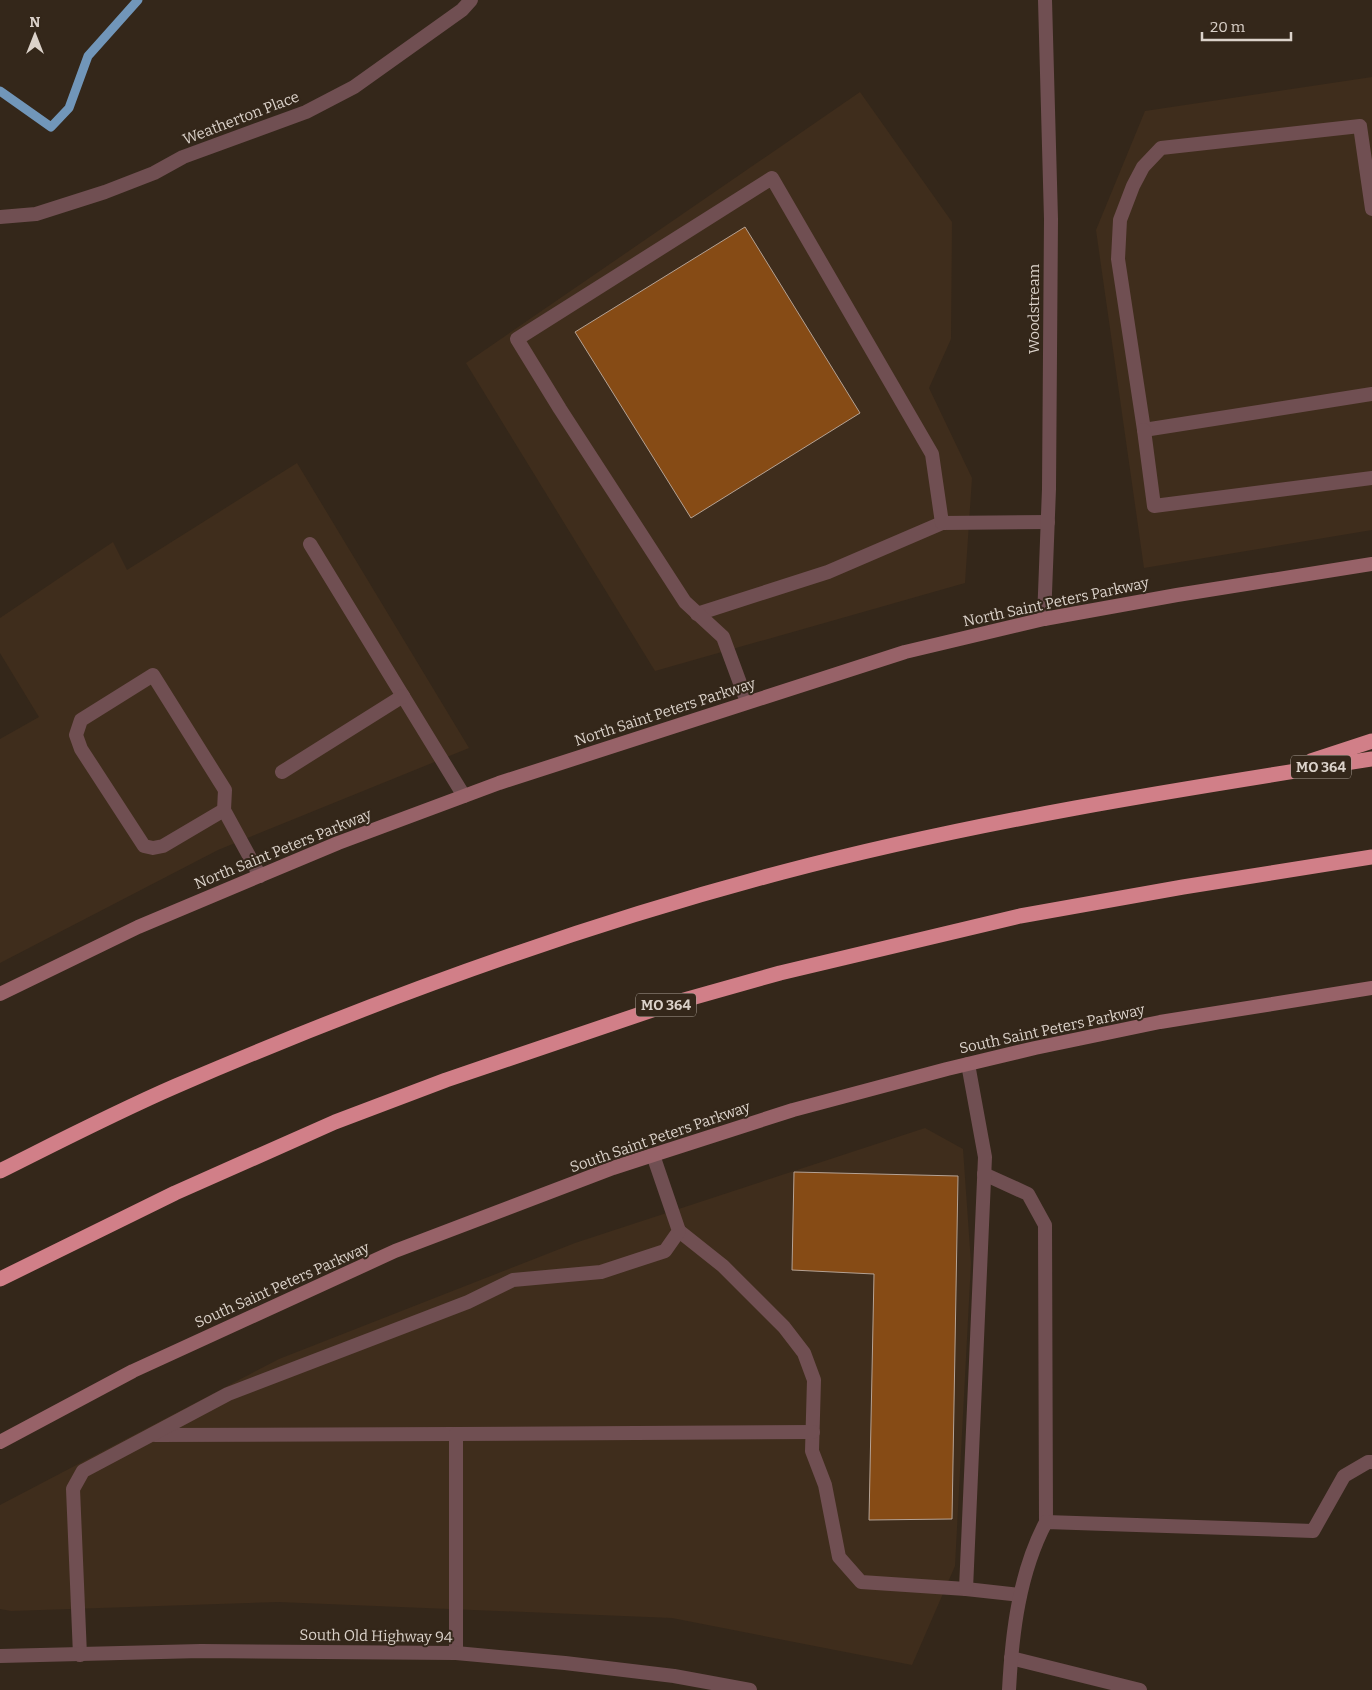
<svg xmlns="http://www.w3.org/2000/svg" width="1372" height="1690" font-family="Bitter,serif">
	<style>
		.built { fill: #3f2d1c }
		.lines { fill: none; stroke-linecap: round; stroke-linejoin: round }
		.stream { stroke: #7196b9; stroke-width: 9 }
		.building { fill: #864b15; stroke: #b5a294 }
		.service { stroke: #704f52; stroke-width: 14 }
		.minor { stroke: #704f52; stroke-width: 14 }
		.tertiary { stroke: #704f52; stroke-width: 14 }
		.secondary { stroke: #976268; stroke-width: 14 }
		.motorway { stroke: #d17f88; stroke-width: 15 }
		.labels { text-anchor: middle; dominant-baseline: central; stroke-width: 4; stroke-linejoin: round; paint-order: stroke }
		.shield { fill: #34271a; stroke: #a99f95; stroke-width: 1 }
		.shield-label { font-size: 14px; font-weight: bold; fill: #dbd2ca }
		.street-label { font-size: 15px; fill: #dbd2ca; stroke: #34271a }
	</style>
	<rect width="100%" height="100%" fill="#34271a"/>
	<g class="built">
		<path d="M1372 77V530L1144 568 1096 230 1145 111Z"/>
		<path d="M860 92 952 222 951 339 929 388 972 478 965 583 655 671 466 363Z"/>
		<path d="M297 463 469 748 218 850 0 963V739L39 717 0 653V618L113 542 127 570Z"/>
		<path d="M925 1128 963 1149 971 1263 955 1566 912 1665 672 1618 278 1602 11 1611 0 1609V1505L279 1359 575 1243Z"/>
	</g>
	<g class="lines">
		<path class="stream" d="M0 91 51 127 69 108 88 56 138 0"/>
	</g>
	<g class="building">
		<path d="M745 227 860 413 691 518 575 332Z"/>
		<path d="M794 1172 958 1176 952 1519 869 1520 874 1274 792 1270Z"/>
	</g>
	<g class="lines">
		<g class="service">
			<path d="M1372 209 1360 126 1161 148 1143 167 1133 186 1120 220 1118 259 1144 430 1372 394"/>
			<path d="M1144 430 1154 506 1372 478"/>
			<path d="M310 544 464 796"/>
			<path d="M697 614 828 572 942 523"/>
			<path d="M747 702 723 637 685 602 560 409 517 339 772 178 932 454 942 523 1048 522"/>
			<path d="M282 772 403 696"/>
			<path d="M224 810 163 846 153 848 144 846 81 749 76 735 81 720 153 675 225 790 224 810 260 876"/>
			<path d="M984 1174 1028 1194 1045 1225 1046 1522"/>
			<path d="M679 1231 723 1266 784 1327 804 1353 814 1380 812 1451 825 1485 839 1557 861 1582 966 1589 1020 1595"/>
			<path d="M155 1435 456 1434"/>
			<path d="M966 1589 985 1157 968 1064"/>
			<path d="M456 1653V1434L813 1432"/>
			<path d="M80 1655 73 1489 83 1471 228 1394 468 1302 513 1280 601 1272 665 1251 679 1231 653 1155"/>
			<path d="M1011 1658 1140 1690"/>
			<path d="M1009 1690C1012 1633 1019 1573 1046 1522L1313 1531 1344 1476 1368 1462H1372"/>
		</g>
		<g class="minor">
			<path d="M0 217 36 214 105 192 154 173 183 157 306 112 354 87 462 10 471 0"/>
			<path d="M1044 619 1049 489 1051 219 1045 0"/>
		</g>
		<path class="tertiary" d="M0 1656 201 1651 456 1653 565 1663 674 1676 750 1690"/>
		<g class="secondary">
			<path d="M0 994 138 927 338 843 499 783 905 652 1044 619 1177 595 1372 564"/>
			<path d="M0 1442 133 1371 395 1251 613 1168 653 1155 793 1110 947 1069 1035 1048 1160 1022 1372 988"/>
		</g>
		<g class="motorway">
			<path d="M1311 761 1372 741"/>
			<path d="M0 1171C58 1142 116 1112 176 1086 373 1001 575 927 783 872 976 821 1174 790 1372 759"/>
			<path d="M0 1279 175 1193 335 1122 446 1080 670 1004 780 973 1020 916 1183 887 1372 857"/>
		</g>
	</g>
	<g class="labels">
		<g class="shield">
			<rect x="1291" y="755.5" width="60" height="23" rx="4"/>
			<rect x="636" y="993.5" width="60" height="23" rx="4"/>
		</g>
		<g class="shield-label">
			<text x="1321" y="767">MO 364</text>
			<text x="666" y="1005">MO 364</text>
		</g>
		<g class="street-label">
			<text transform="translate(241 118) rotate(-21)">Weatherton Place</text>
			<text transform="translate(1034 309) rotate(-90)">Woodstream</text>
			<text transform="translate(1056 602) rotate(-12)">North Saint Peters Parkway</text>
			<text transform="translate(665 712) rotate(-18)">North Saint Peters Parkway</text>
			<text transform="translate(283 849) rotate(-22)">North Saint Peters Parkway</text>
			<text transform="translate(1052 1029) rotate(-12)">South Saint Peters Parkway</text>
			<text transform="translate(660 1137) rotate(-19)">South Saint Peters Parkway</text>
			<text transform="translate(282 1285) rotate(-24)">South Saint Peters Parkway</text>
			<text transform="translate(376 1636) rotate(1)">South Old Highway 94</text>
		</g>
	</g>
	<g transform="translate(35 35)" stroke="#34271a" stroke-width="4" paint-order="stroke">
	<path d="M0-4L9 19L0 12L-9 19Z" fill="#dbd2ca"/>
	<text y="-8" font-size="14" font-weight="bold" text-anchor="middle" fill="#dbd2ca">N</text>
	</g>
	<path d="M1202 32v8h89v-8" fill="none" stroke="#dbd2ca" stroke-width="2.5"/>
	<text x="1210" y="32" font-size="15" fill="#dbd2ca" stroke="#34271a" stroke-width="4" paint-order="stroke">20 m</text>
</svg>
